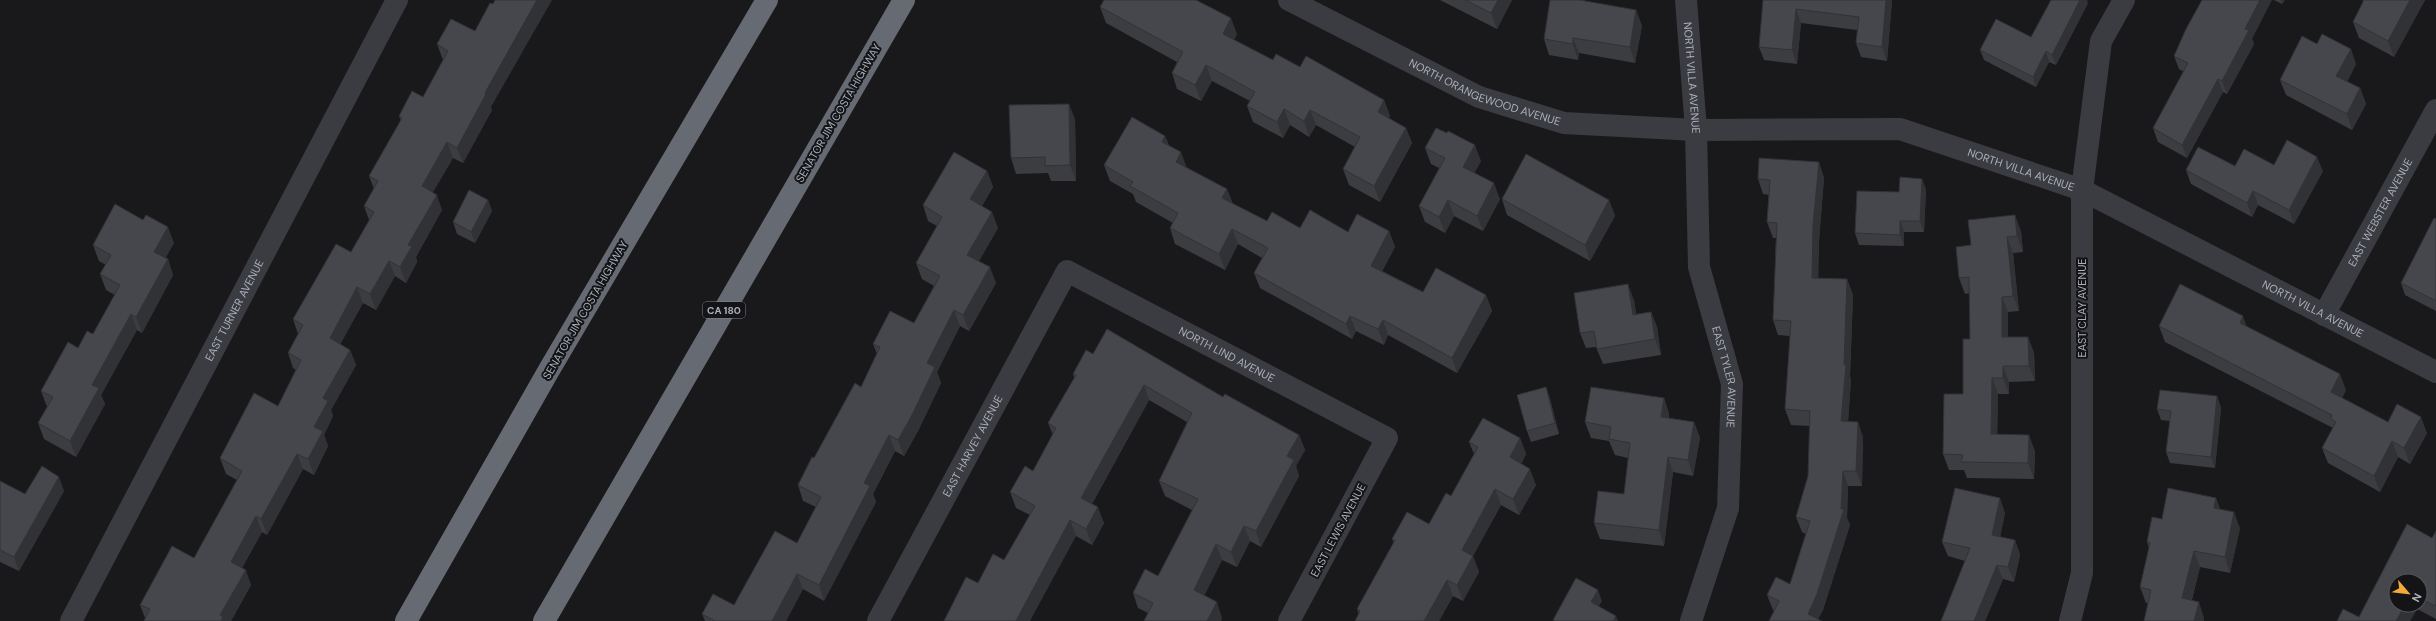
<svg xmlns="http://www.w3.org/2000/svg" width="2436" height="621" font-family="'DM Sans',sans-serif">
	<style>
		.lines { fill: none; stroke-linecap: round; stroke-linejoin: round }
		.minor { stroke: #3a3c41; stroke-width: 22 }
		.motorway { stroke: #666a72; stroke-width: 22 }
		.wall { fill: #3c3d41; fill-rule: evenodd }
		.shaded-wall { fill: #313235 }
		.building { fill: #46474c; stroke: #313235 }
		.labels { text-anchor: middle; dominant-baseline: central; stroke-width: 4; stroke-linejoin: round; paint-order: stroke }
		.shield { fill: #141417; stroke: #7e828a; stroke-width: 1 }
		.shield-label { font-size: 10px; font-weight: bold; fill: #acb1bb }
		.street-label { font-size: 11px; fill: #acb1bb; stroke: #141417 }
	</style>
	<rect width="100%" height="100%" fill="#19191c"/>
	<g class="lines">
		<g class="minor">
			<path id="s1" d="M1289 0 1479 97 1564 123 1696 130 1900 129 2082 190 2436 372"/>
			<path id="s2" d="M1686 0 1696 130 1699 267 1732 384 1728 508 1691 621"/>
			<path id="s3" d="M2324 315 2436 110"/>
			<path id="s4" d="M71 621 397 0"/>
			<path id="s5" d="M878 621 1067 271 1387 438 1289 621"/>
			<path d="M2070 621 2082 573V190L2101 41 2124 0"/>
		</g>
		<g class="motorway">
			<path d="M406 621 549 370 767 0"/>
			<path d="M544 621 904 0"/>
		</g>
	</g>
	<g class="wall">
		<path d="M1440 0H1512L1497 29Z"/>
		<path d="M1763 0H1892L1887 61 1861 57 1856 43 1857 30 1801 23 1797 64 1764 60 1759 47Z"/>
		<path d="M2274 0H2285L2282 4Z"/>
		<path d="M2363 0H2425L2394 57 2359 38 2353 22 2363 2Z"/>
		<path d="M2088 3 2056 65 2049 62 2036 87 1984 60 1980 50 2031 37Z"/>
		<path d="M1100 7 1237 34 1234 40 1273 60 1300 67 1384 100 1390 116 1389 118 1406 128 1412 143 1380 202 1349 185 1343 169 1355 147 1316 125 1309 137 1290 125 1283 138 1253 122 1247 106 1250 101 1212 81 1201 101 1177 89 1172 73 1177 62 1106 23Z"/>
		<path d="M1636 10 1642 26 1635 63 1579 53 1578 60 1549 55 1544 39Z"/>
		<path d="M451 19 492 110 463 163 453 158 433 192 442 210 416 257 417 262 406 283 395 276 376 310 363 303 340 344 350 350 356 365 331 410 333 416 324 435 328 446 314 475 303 469 267 535 262 532 242 568 251 585 231 621H144L145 618 140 605 194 558 237 480 226 474 220 458 278 406 296 370 293 368 288 353 298 334 293 319 351 252 369 220 364 206 374 189 369 176 401 121 399 116 423 97 443 60 437 44Z"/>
		<path d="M2252 39 2254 44 2227 94 2223 92 2187 158 2158 142 2153 128 2184 72 2179 69 2174 56Z"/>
		<path d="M2356 64 2347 82 2360 88 2366 104 2352 130 2286 95 2280 80Z"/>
		<path d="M1075 119 1076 181H1051L1048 173 1016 174 1011 158Z"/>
		<path d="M1165 136 1169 145 1187 168 1227 189 1233 204 1267 221 1300 228 1348 232 1389 231 1395 247 1382 271 1423 292 1486 295 1492 311 1457 373 1388 335 1384 345 1356 331 1352 339 1260 288 1254 273 1262 258 1238 244 1225 270 1175 244 1170 228 1173 223 1136 202 1133 194 1110 181 1104 165Z"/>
		<path d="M1425 148 1481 161 1474 173 1500 199 1483 231 1454 216 1445 233 1425 222 1419 206 1439 168 1431 164Z"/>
		<path d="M2274 165 2323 171 2294 224 2258 205 2252 217 2191 184 2186 170Z"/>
		<path d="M987 171 993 187 982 206 998 228 979 261 996 283 969 331 960 326 937 372 941 383 918 431 904 456 895 451 873 494 876 502 824 601 803 589 786 621H705L702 614 734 605 797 543 816 507 803 501 798 485 814 458 861 387 877 354 873 344 914 323 934 286 922 279 916 263 937 226 928 221 923 205Z"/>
		<path d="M1824 177 1819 241 1818 278 1847 279 1853 295 1850 376 1851 380 1848 421 1863 437 1862 486H1848L1847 518 1850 525 1823 610 1818 619 1774 611 1773 610 1767 595 1790 584 1806 534 1802 532 1796 517 1808 476 1810 426 1791 425 1785 409 1790 336 1778 335 1773 320 1776 238H1773L1767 222 1769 195 1763 194 1758 179Z"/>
		<path d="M1922 179 1926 190 1924 232H1904V246L1859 245 1855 233 1899 192Z"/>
		<path d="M1502 199 1609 200 1615 216 1590 261 1507 215Z"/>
		<path d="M488 200 492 211 475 243 457 234 453 222Z"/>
		<path d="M2436 218V311L2405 295 2401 283Z"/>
		<path d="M2021 231 2023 252 2013 253 2019 311 2008 312V337L2034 352 2035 381 2009 382V394H1998L1997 434 2035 451 2034 479 1967 478 1964 470H1949L1943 454 1963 394 1970 339V293L1965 294 1959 278 1971 245Z"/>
		<path d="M174 243 165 258 168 259 173 275 142 333 137 330 101 395 105 404 76 457 44 439 38 423 47 407 41 391 78 348 93 334 115 295 106 290 100 274 106 265 99 261 93 245Z"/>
		<path d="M1634 300 1636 314 1651 312 1657 327 1661 355 1603 364 1596 347 1586 348 1580 333Z"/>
		<path d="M2159 326H2247L2346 390 2342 398 2388 422 2427 433 2410 464 2398 457 2380 492 2328 463 2322 448 2333 428 2165 342Z"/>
		<path d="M1093 354 1223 397 1299 435 1305 450 1296 466 1299 476 1261 547 1250 541 1237 567 1222 560 1204 596 1222 618 1221 621H1144L1148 613 1138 608 1133 593 1158 576 1192 510 1165 496 1159 481 1187 422 1149 400 1092 504 1104 523 1092 545 1076 536 978 583 1004 560 1030 515 1016 508 1010 492 1033 471 1053 435 1048 423 1074 378 1073 374Z"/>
		<path d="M1546 387 1550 399 1559 434 1531 442 1527 431Z"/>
		<path d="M2217 396 2221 408 2215 468 2170 463 2166 452 2170 421 2161 420 2157 409Z"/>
		<path d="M1664 398 1669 414V418L1694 422 1700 438 1693 476 1673 472 1664 546 1600 539 1594 523 1624 494 1628 458 1615 455 1609 441 1591 438 1585 422Z"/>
		<path d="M1520 438 1526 454 1521 464 1536 485 1519 515 1501 505 1473 556 1479 572 1463 601 1453 596 1439 621H1355L1359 615 1357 609 1394 543 1392 539 1429 524 1451 496 1474 454 1469 442Z"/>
		<path d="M0 481 25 494 64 491 19 571 0 562Z"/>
		<path d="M2216 498 2220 510 2240 528 2230 573 2200 567 2192 600 2204 618 2146 603 2140 587 2149 548 2147 542 2162 519Z"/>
		<path d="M2005 513 2000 537 2015 540 2020 555 2014 582 2003 579 1985 621H1941L1965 561 1948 556 1942 542Z"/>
		<path d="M2436 531V619L2417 609 2410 621H2337L2359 617 2432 538ZM2420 581V605H2396Z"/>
	</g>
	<g class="shaded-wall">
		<path d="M537 0H552L491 107 492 110 463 163 457 148 485 93Z"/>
		<path d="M1498 0H1512L1497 29 1491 13Z"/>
		<path d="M1886 0H1892V1L1887 61 1882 47Z"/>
		<path d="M2080 0H2087L2088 3 2056 65 2052 55Z"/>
		<path d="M2260 0H2272L2252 39 2254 44 2227 94 2222 81 2245 29Z"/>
		<path d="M2281 0H2285L2282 4Z"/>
		<path d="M2410 0H2425L2394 57 2388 41Z"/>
		<path d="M1796 9 1801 23 1797 64 1792 50Z"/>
		<path d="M1636 10 1642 26 1635 63 1630 47Z"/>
		<path d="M1231 18 1237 34 1228 50 1223 34Z"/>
		<path d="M1573 38 1579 53 1578 60 1573 44Z"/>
		<path d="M2351 49 2356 64 2342 92 2336 76Z"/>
		<path d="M2046 51 2049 62 2036 87 2033 77Z"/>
		<path d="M1206 65 1212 81 1201 101 1195 85Z"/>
		<path d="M2218 79 2223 92 2187 158 2182 145Z"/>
		<path d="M2360 88 2366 104 2352 130 2347 114Z"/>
		<path d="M1384 100 1390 116 1384 128 1378 112Z"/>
		<path d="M1069 104 1075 119 1076 181 1070 165Z"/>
		<path d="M1284 109 1290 125 1283 138 1277 122Z"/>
		<path d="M1310 110 1316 125 1309 137 1304 121Z"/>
		<path d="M1406 128 1412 143 1380 202 1374 186Z"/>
		<path d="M1165 136 1171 152 1162 142Z"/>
		<path d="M447 142 453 158 427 202 422 186Z"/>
		<path d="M1475 145 1481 161 1469 183 1463 167Z"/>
		<path d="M1181 152 1187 168 1176 162Z"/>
		<path d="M2317 157 2323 171 2294 224 2289 210Z"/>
		<path d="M1819 162 1824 177 1819 241 1818 293 1812 278 1813 225Z"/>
		<path d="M987 171 993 187 976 215 970 199Z"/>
		<path d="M1922 179 1926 190 1924 232 1920 221Z"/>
		<path d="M1494 183 1500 199 1483 231 1477 216Z"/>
		<path d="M1227 189 1233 204 1222 198Z"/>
		<path d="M2253 191 2258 205 2252 217 2247 203Z"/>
		<path d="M437 195 442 210 416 257 417 262 406 283 400 267 408 245Z"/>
		<path d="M488 200 492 211 475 243 471 232Z"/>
		<path d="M1448 200 1454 216 1445 233 1439 217Z"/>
		<path d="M1609 200 1615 216 1590 261 1585 245Z"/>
		<path d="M992 212 998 228 973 271 967 255Z"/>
		<path d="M2015 215 2021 231 2023 252 2017 236Z"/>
		<path d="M1900 221 1904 232V246L1900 235Z"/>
		<path d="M168 227 174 243 160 268 154 252Z"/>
		<path d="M1232 229 1238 244 1225 270 1219 254Z"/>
		<path d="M1389 231 1395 247 1377 281 1371 266Z"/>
		<path d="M2007 237 2013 253 2019 311 2013 296Z"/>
		<path d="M168 259 173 275 142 333 136 317Z"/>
		<path d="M389 261 395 276 376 310 370 294Z"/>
		<path d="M990 267 996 283 969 331 963 315Z"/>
		<path d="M1847 279 1853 295 1850 376 1851 380 1847 436 1841 421Z"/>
		<path d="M1628 284 1634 300 1639 331 1633 315Z"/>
		<path d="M357 287 363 303 335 354 330 338Z"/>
		<path d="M1486 295 1492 311 1457 373 1452 358Z"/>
		<path d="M2002 297 2008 312V353L2002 337Z"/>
		<path d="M954 310 960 326 937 372 941 383 918 431 904 456 898 440 927 363Z"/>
		<path d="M1651 312 1657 327 1661 355 1655 339Z"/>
		<path d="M131 314 137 330 101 395 105 404 76 457 70 441 92 385Z"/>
		<path d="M1350 316 1356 331 1352 339 1346 324Z"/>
		<path d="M2243 316 2249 332 2240 323Z"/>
		<path d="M1383 320 1388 335 1384 345 1378 329Z"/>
		<path d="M2028 337 2034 352 2035 381 2029 366Z"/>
		<path d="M350 350 356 365 331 410 333 416 324 435 328 446 314 475 308 459 314 427 323 398Z"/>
		<path d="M2003 366 2009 382V394L2003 378Z"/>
		<path d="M2340 374 2346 390 2337 408 2331 392Z"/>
		<path d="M1992 378 1998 394 1997 450 1991 434Z"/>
		<path d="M1144 385 1149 400 1087 513 1081 498Z"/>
		<path d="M1546 387 1550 399 1559 434 1555 423Z"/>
		<path d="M2217 396 2221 408 2215 468 2211 457Z"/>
		<path d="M1664 398 1669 414 1666 432 1661 417Z"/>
		<path d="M2421 417 2427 433 2410 464 2404 448Z"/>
		<path d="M1694 422 1700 438 1693 476 1688 460Z"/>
		<path d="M1858 422 1863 437 1862 486 1856 471Z"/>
		<path d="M889 435 895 451 873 494 876 502 824 601 819 585 864 483Z"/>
		<path d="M1299 435 1305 450 1296 466 1299 476 1261 547 1256 531 1287 456Z"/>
		<path d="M2029 435 2035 451 2034 479 2028 463Z"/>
		<path d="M1520 438 1526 454 1516 473 1510 457Z"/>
		<path d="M2392 441 2398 457 2380 492 2374 476Z"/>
		<path d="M297 454 303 469 267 535 261 519Z"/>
		<path d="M1668 457 1673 472 1664 546 1659 530Z"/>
		<path d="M1530 469 1536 485 1519 515 1513 499Z"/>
		<path d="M1843 471 1848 486 1847 518 1850 525 1823 610 1817 621 1808 614 1841 509Z"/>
		<path d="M59 477 64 491 19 571 14 557Z"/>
		<path d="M1495 489 1501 505 1468 565 1462 550Z"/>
		<path d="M2000 498 2005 513 1997 550 1992 535Z"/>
		<path d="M2216 498 2222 514 2214 508Z"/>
		<path d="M1098 507 1104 523 1092 545 1086 529Z"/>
		<path d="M2234 512 2240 528 2230 573 2225 557Z"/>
		<path d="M256 516 262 532 237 577 231 562Z"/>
		<path d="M1070 520 1076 536 1030 621H1016Z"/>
		<path d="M1244 526 1250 541 1237 567 1231 552Z"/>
		<path d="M2015 540 2020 555 2014 582 2008 567Z"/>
		<path d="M1216 544 1222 560 1199 606 1194 590Z"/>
		<path d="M2194 551 2200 567 2188 614 2182 598Z"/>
		<path d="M1473 556 1479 572 1463 601 1457 585Z"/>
		<path d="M1997 565 2003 579 1985 621H1974Z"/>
		<path d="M246 570 251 585 231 621H221L220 615Z"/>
		<path d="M797 574 803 589 786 621H772Z"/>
		<path d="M1447 580 1453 596 1439 621H1424Z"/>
		<path d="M1598 590 1602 601 1595 613 1591 602Z"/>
		<path d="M1217 602 1222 618 1221 621H1207Z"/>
		<path d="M2199 602 2204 618V621H2194Z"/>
		<path d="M2405 605H2415L2417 609 2410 621H2396Z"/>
		<path d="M1616 616 1618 621H1613Z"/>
	</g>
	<g class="building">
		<path d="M495 0H537L485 93 486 94 457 148 447 142 422 186 437 195 408 245 412 246 400 267 389 261 370 294 357 287 330 338 350 350 323 398 328 401 314 427 323 431 308 459 297 454 261 519 256 516 231 562 246 570 220 615 223 617 221 621H144L150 609 140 605 172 546 194 558 242 471 220 458 254 393 278 406 301 360 288 353 303 325 293 319 336 244 351 252 374 212 364 206 378 181 369 176 402 118 399 116 412 91 423 97 448 51 437 44 451 19 475 31 490 3 493 4Z"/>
		<path d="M1104 0H1196L1231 18 1223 34 1273 60 1276 54 1300 67 1306 56 1384 100 1378 112 1406 128 1374 186 1343 169 1360 137 1310 110 1304 121 1284 109 1277 122 1247 106 1255 92 1206 65 1195 85 1172 73 1183 52 1100 7Z"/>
		<path d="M1465 0H1498L1491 13Z"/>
		<path d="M1550 0H1580L1636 10 1630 47 1573 38V44L1544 39Z"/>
		<path d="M1763 0H1886L1882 47 1856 43 1859 17 1796 9 1792 50 1759 47Z"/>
		<path d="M2051 0H2080L2052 55 2046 51 2033 77 1980 50 1996 19 2031 37Z"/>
		<path d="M2202 0H2260L2245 29 2249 30 2222 81 2218 79 2182 145 2153 128 2188 63 2174 56 2186 29Z"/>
		<path d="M2363 0H2410L2388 41 2353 22 2363 2Z"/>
		<path d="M2322 34 2351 49 2336 76 2360 88 2347 114 2280 80 2302 36 2317 44Z"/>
		<path d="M1069 104 1070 165 1045 166V157L1011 158 1009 105Z"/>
		<path d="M1132 117 1165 136 1162 142 1181 152 1176 162 1227 189 1222 198 1267 221 1272 212 1300 228 1310 210 1348 232 1357 214 1389 231 1371 266 1423 292 1436 268 1486 295 1452 358 1383 320 1378 329 1350 316 1346 324 1254 273 1268 248 1232 229 1219 254 1170 228 1178 213 1130 186 1133 182 1104 165Z"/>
		<path d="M1436 128 1447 133 1448 131 1475 145 1463 167 1494 183 1477 216 1448 200 1439 217 1419 206 1445 158 1425 148Z"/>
		<path d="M2287 140 2317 157 2289 210 2253 191 2247 203 2186 170 2198 147 2235 166 2244 149 2274 165Z"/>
		<path d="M954 152 987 171 970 199 992 212 967 255 990 267 963 315 954 310 927 363 935 367 912 415 898 440 889 435 864 483 870 486 819 585 797 574 772 621H715L702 614 713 594 734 605 775 531 797 543 821 497 798 485 812 457 814 458 855 383 861 387 880 347 873 344 890 311 914 323 940 276 916 263 942 217 923 205Z"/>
		<path d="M1526 154 1609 200 1585 245 1502 199Z"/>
		<path d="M1759 158 1819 162 1813 225 1812 278 1847 279 1844 365H1846L1841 421 1858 422 1856 471H1843L1841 509H1844L1817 594 1808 614 1822 621H1769L1779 601 1767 595 1776 577 1790 584 1810 521 1796 517 1808 476 1810 411 1785 409 1791 321 1773 320 1777 223 1767 222 1770 180 1758 179Z"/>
		<path d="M1900 177 1922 179 1920 221H1900V235L1855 233 1857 191 1899 192Z"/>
		<path d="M469 190 488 200 471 232 453 222Z"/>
		<path d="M115 204 143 220 146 215 168 227 154 252 168 259 136 317 131 314 92 385 99 388 70 441 38 423 53 397 41 391 68 342 78 348 87 331 93 334 120 285 100 274 111 255 93 245Z"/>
		<path d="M2015 215 2017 236 2007 237 2013 296 2002 297V337H2028L2029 366H2003V378H1992L1991 434 2029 435 2028 463 1961 462 1963 455 1943 454 1944 394H1963V339H1970L1969 277 1959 278 1956 247 1971 245 1968 220Z"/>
		<path d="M2434 218 2435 219 2436 218V301L2401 283Z"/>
		<path d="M1628 284 1633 315 1651 312 1655 339 1597 349 1594 331 1580 333 1574 293Z"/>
		<path d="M2180 284 2243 316 2240 323 2340 374 2331 392 2388 422 2397 404 2421 417 2404 448 2392 441 2374 476 2322 448 2336 422 2331 419 2332 415 2159 326Z"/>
		<path d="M1107 329 1223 397 1225 394 1299 435 1287 456 1294 460 1256 531 1244 526 1231 552 1216 544 1194 590 1217 602 1207 621H1144L1153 603 1133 593 1145 569 1158 576 1198 499 1159 481 1192 413 1144 385 1081 498 1098 507 1086 529 1070 520 1016 621H944L966 577 978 583 993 554 1004 560 1035 506 1010 492 1025 466 1033 471 1056 428 1048 423 1076 375 1073 374 1086 350 1093 354Z"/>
		<path d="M1546 387 1555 423 1527 431 1517 395Z"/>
		<path d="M1591 387 1664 398 1661 417 1694 422 1688 460 1668 457 1659 530 1594 523 1598 491 1624 494 1630 443 1609 439 1611 427 1585 422Z"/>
		<path d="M2160 390 2217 396 2211 457 2166 452 2171 411 2157 409Z"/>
		<path d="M1483 418 1520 438 1510 457 1530 469 1513 499 1495 489 1462 550 1473 556 1457 585 1447 580 1424 621H1355L1360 611 1357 609 1395 540 1392 539 1407 512 1429 524 1446 493 1451 496 1478 447 1469 442Z"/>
		<path d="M42 466 59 477 14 557 0 550V481L25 494Z"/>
		<path d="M1955 488 2000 498 1992 535 2015 540 2008 567 1997 565 1974 621H1975H1941L1970 548 1942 542Z"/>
		<path d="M2168 488 2216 498 2214 508 2234 512 2225 557 2194 551 2182 598 2199 602 2194 621H2144L2151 590 2140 587 2150 543 2147 542 2152 517 2162 519Z"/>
		<path d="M2407 524 2432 538 2436 531V604L2435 606 2420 598V581H2396V605H2405L2396 621H2337L2343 609 2359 617Z"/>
		<path d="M1576 578 1598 590 1591 602 1616 616 1613 621H1555L1553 620Z"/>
	</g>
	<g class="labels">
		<rect class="shield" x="703" y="302" width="42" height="16" rx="3"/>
		<g class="shield-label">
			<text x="724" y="310">CA 180</text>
		</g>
		<g class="street-label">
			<text stroke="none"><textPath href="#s2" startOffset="78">NORTH VILLA AVENUE</textPath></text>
			<text stroke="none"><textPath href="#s1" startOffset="217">NORTH ORANGEWOOD AVENUE</textPath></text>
			<text transform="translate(838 113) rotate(-60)">SENATOR JIM COSTA HIGHWAY</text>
			<text stroke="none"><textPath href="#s1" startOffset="766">NORTH VILLA AVENUE</textPath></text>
			<text stroke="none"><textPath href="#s3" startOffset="117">EAST WEBSTER AVENUE</textPath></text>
			<text transform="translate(2082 308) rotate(-90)">EAST CLAY AVENUE</text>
			<text stroke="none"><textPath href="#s1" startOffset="1090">NORTH VILLA AVENUE</textPath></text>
			<text stroke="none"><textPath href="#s4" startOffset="351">EAST TURNER AVENUE</textPath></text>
			<text transform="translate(585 310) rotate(-60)">SENATOR JIM COSTA HIGHWAY</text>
			<text stroke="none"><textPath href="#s5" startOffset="578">NORTH LIND AVENUE</textPath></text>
			<text stroke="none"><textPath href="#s2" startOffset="381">EAST TYLER AVENUE</textPath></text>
			<text stroke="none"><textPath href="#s5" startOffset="199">EAST HARVEY AVENUE</textPath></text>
			<text transform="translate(1338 530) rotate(-62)">EAST LEWIS AVENUE</text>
		</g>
	</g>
	<g transform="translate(2408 593) rotate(118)"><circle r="19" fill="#141417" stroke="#515359"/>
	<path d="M0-3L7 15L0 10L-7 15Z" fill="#f3aa3a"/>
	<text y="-6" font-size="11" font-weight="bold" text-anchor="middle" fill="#acb1bb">N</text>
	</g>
</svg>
